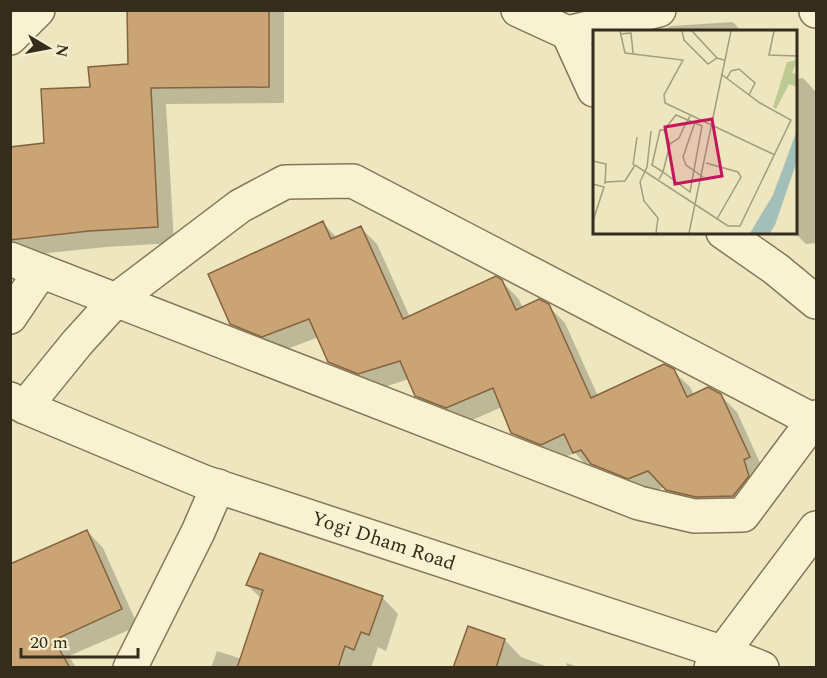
<svg xmlns="http://www.w3.org/2000/svg" width="827" height="678" font-family="Spectral,serif">
	<style>
		.shadow { fill: #0003 }
		.building { fill: #cba475; stroke: #84633e; stroke-width: 1.5 }
		.lines { fill: none; stroke-linecap: round; stroke-linejoin: round }
		.street-casing { stroke: #867658; stroke-width: 36 }
		.street { stroke: #f8f2d2; stroke-width: 33 }
		.labels { text-anchor: middle; dominant-baseline: central; stroke-width: 4.5; stroke-linejoin: round; paint-order: stroke }
		.street-label { font-size: 20px; fill: #352c1c; stroke: #f5efce }
		.inset-road { fill: none; stroke: #a39c7e; stroke-width: 1.5 }
		.view { fill: #c2185b; fill-opacity: 0.15; stroke: #c2185b; stroke-width: 3 }
		.inset-edge { fill: none; stroke: #352c1c; stroke-width: 3 }
	</style>
	<rect width="100%" height="100%" fill="#ede6bf"/>
	<g class="shadow">
		<path d="M128 10H284V103L166 104 174 243 106 247 19 256 10 248V148L46 144 91 88 130 66Z"/>
		<path d="M544 10H572L560 16Z"/>
		<path d="M733 22 742 32H657L671 26Z"/>
		<path d="M803 78 816 92V243L806 244 794 232 796 79Z"/>
		<path d="M323 223 337 238 361 228 377 244 410 317 501 281 518 298 523 308 548 306 565 323 598 396 673 371 690 387 694 395H720L737 412 765 474 750 512 684 506 665 487 646 494 609 480 596 467 590 469 575 453 558 460 530 449 513 433 502 407 463 424 433 412 416 395 409 379 375 390 346 378 329 361 319 337 279 352 248 340 231 323Z"/>
		<path d="M87 531 103 548 138 626 69 656 76 668H10Z"/>
		<path d="M247 585 382 597 398 614 386 651 378 647 371 668H211L217 651 242 659 262 599Z"/>
		<path d="M505 640 521 657 551 668H454Z"/>
		<path d="M567 663 581 668H566Z"/>
	</g>
	<g class="building">
		<path d="M127 10H269V87L151 88 158 227 89 231 10 240V147L44 143 41 89 90 87 88 67 128 64Z"/>
		<path d="M323 221 331 239 361 226 403 319 496 276 502 280 516 310 539 299 549 304 591 398 664 364 674 369 687 397 708 387 721 394 750 457 744 460 749 476 733 496 696 497 666 490 648 471 628 479 591 464 581 450 573 453 564 434 541 445 511 433 493 388 446 408 415 396 400 361 358 374 328 362 309 319 262 337 230 324 208 274Z"/>
		<path d="M87 530 122 609 54 640 70 668H10V564Z"/>
		<path d="M260 553 383 596 369 635 361 632 354 650 345 646 338 668H237L263 590 246 585Z"/>
		<path d="M468 626 505 639 496 668H453Z"/>
	</g>
	<g class="lines">
		<defs>
			<g id="street">
				<path d="M518 10 568 33 594 90"/>
				<path d="M816 10V11"/>
				<path d="M568 33 659 10"/>
				<path d="M10 38 38 10"/>
				<path d="M723 232 776 269 816 302"/>
				<path d="M10 259 639 503 694 516 743 515 816 417"/>
				<path d="M10 317 41 271"/>
				<path id="s1" d="M10 399 25 407 204 482 721 652 762 668"/>
				<path d="M25 407 77 343 116 300 240 206 285 182 353 181 816 422"/>
				<path d="M130 668 198 532 218 486"/>
				<path d="M711 668 816 528"/>
			</g>
		</defs>
		<use href="#street" class="street-casing"/>
		<use href="#street" class="street"/>
	</g>
	<g class="labels">
		<g class="street-label">
			<text stroke="none"><textPath href="#s1" startOffset="400">Yogi Dham Road</textPath></text>
		</g>
	</g>
	<g transform="translate(593 30)">
		<rect width="204" height="204" fill="#ede6bf"/>
		<path d="M204 30 199 43 204 44V57L196 54 183 79 180 77 194 32Z" fill="#bdcb93"/>
		<path d="M204 100V131L182 195 177 203H157L180 165Z" fill="#a2bfba"/>
		<path class="inset-road" d="M27 1 32 23 90 30 71 65 72 73 182 125M89 1 91 10 115 34 124 28 131 30M99 1 124 28M181 1 176 25 204 26M27 4 38 3 40 23M134 48 138 41 146 39 162 53 156 65M102 92 90 127 93 135 110 147M71 100 83 85 95 90 109 96 97 162 70 142 77 114 86 108 91 97 95 90 97 86M58 101 54 137 47 152 51 171 65 188 63 203M0 131 13 134 12 154M113 133 145 142 148 147 124 189M40 135 44 107M66 149 70 142 59 135 67 100H71L77 114M12 152 32 151 42 135 135 196H147L198 90 167 73 128 44M0 154 11 157 0 191M96 203 138 1"/>
		<path class="view" d="M119 89 129 146 82 154 72 97Z"/>
		<rect width="204" height="204" class="inset-edge"/>
	</g>
	<rect width="827" height="678" fill="none" stroke="#352c1c" stroke-width="24"/>
	<g transform="translate(48 48) rotate(100)" stroke="#f5efce" stroke-width="4.5" paint-order="stroke">
	<path d="M0-4.5L10 22L0 15L-10 22Z" fill="#352c1c"/>
	<text y="-9" font-size="16" font-weight="bold" text-anchor="middle" fill="#352c1c">N</text>
	</g>
	<path d="M21 648v9h117v-9" fill="none" stroke="#352c1c" stroke-width="3"/>
	<text x="30" y="648" font-size="18" fill="#352c1c" stroke="#f5efce" stroke-width="4.5" paint-order="stroke">20 m</text>
</svg>
